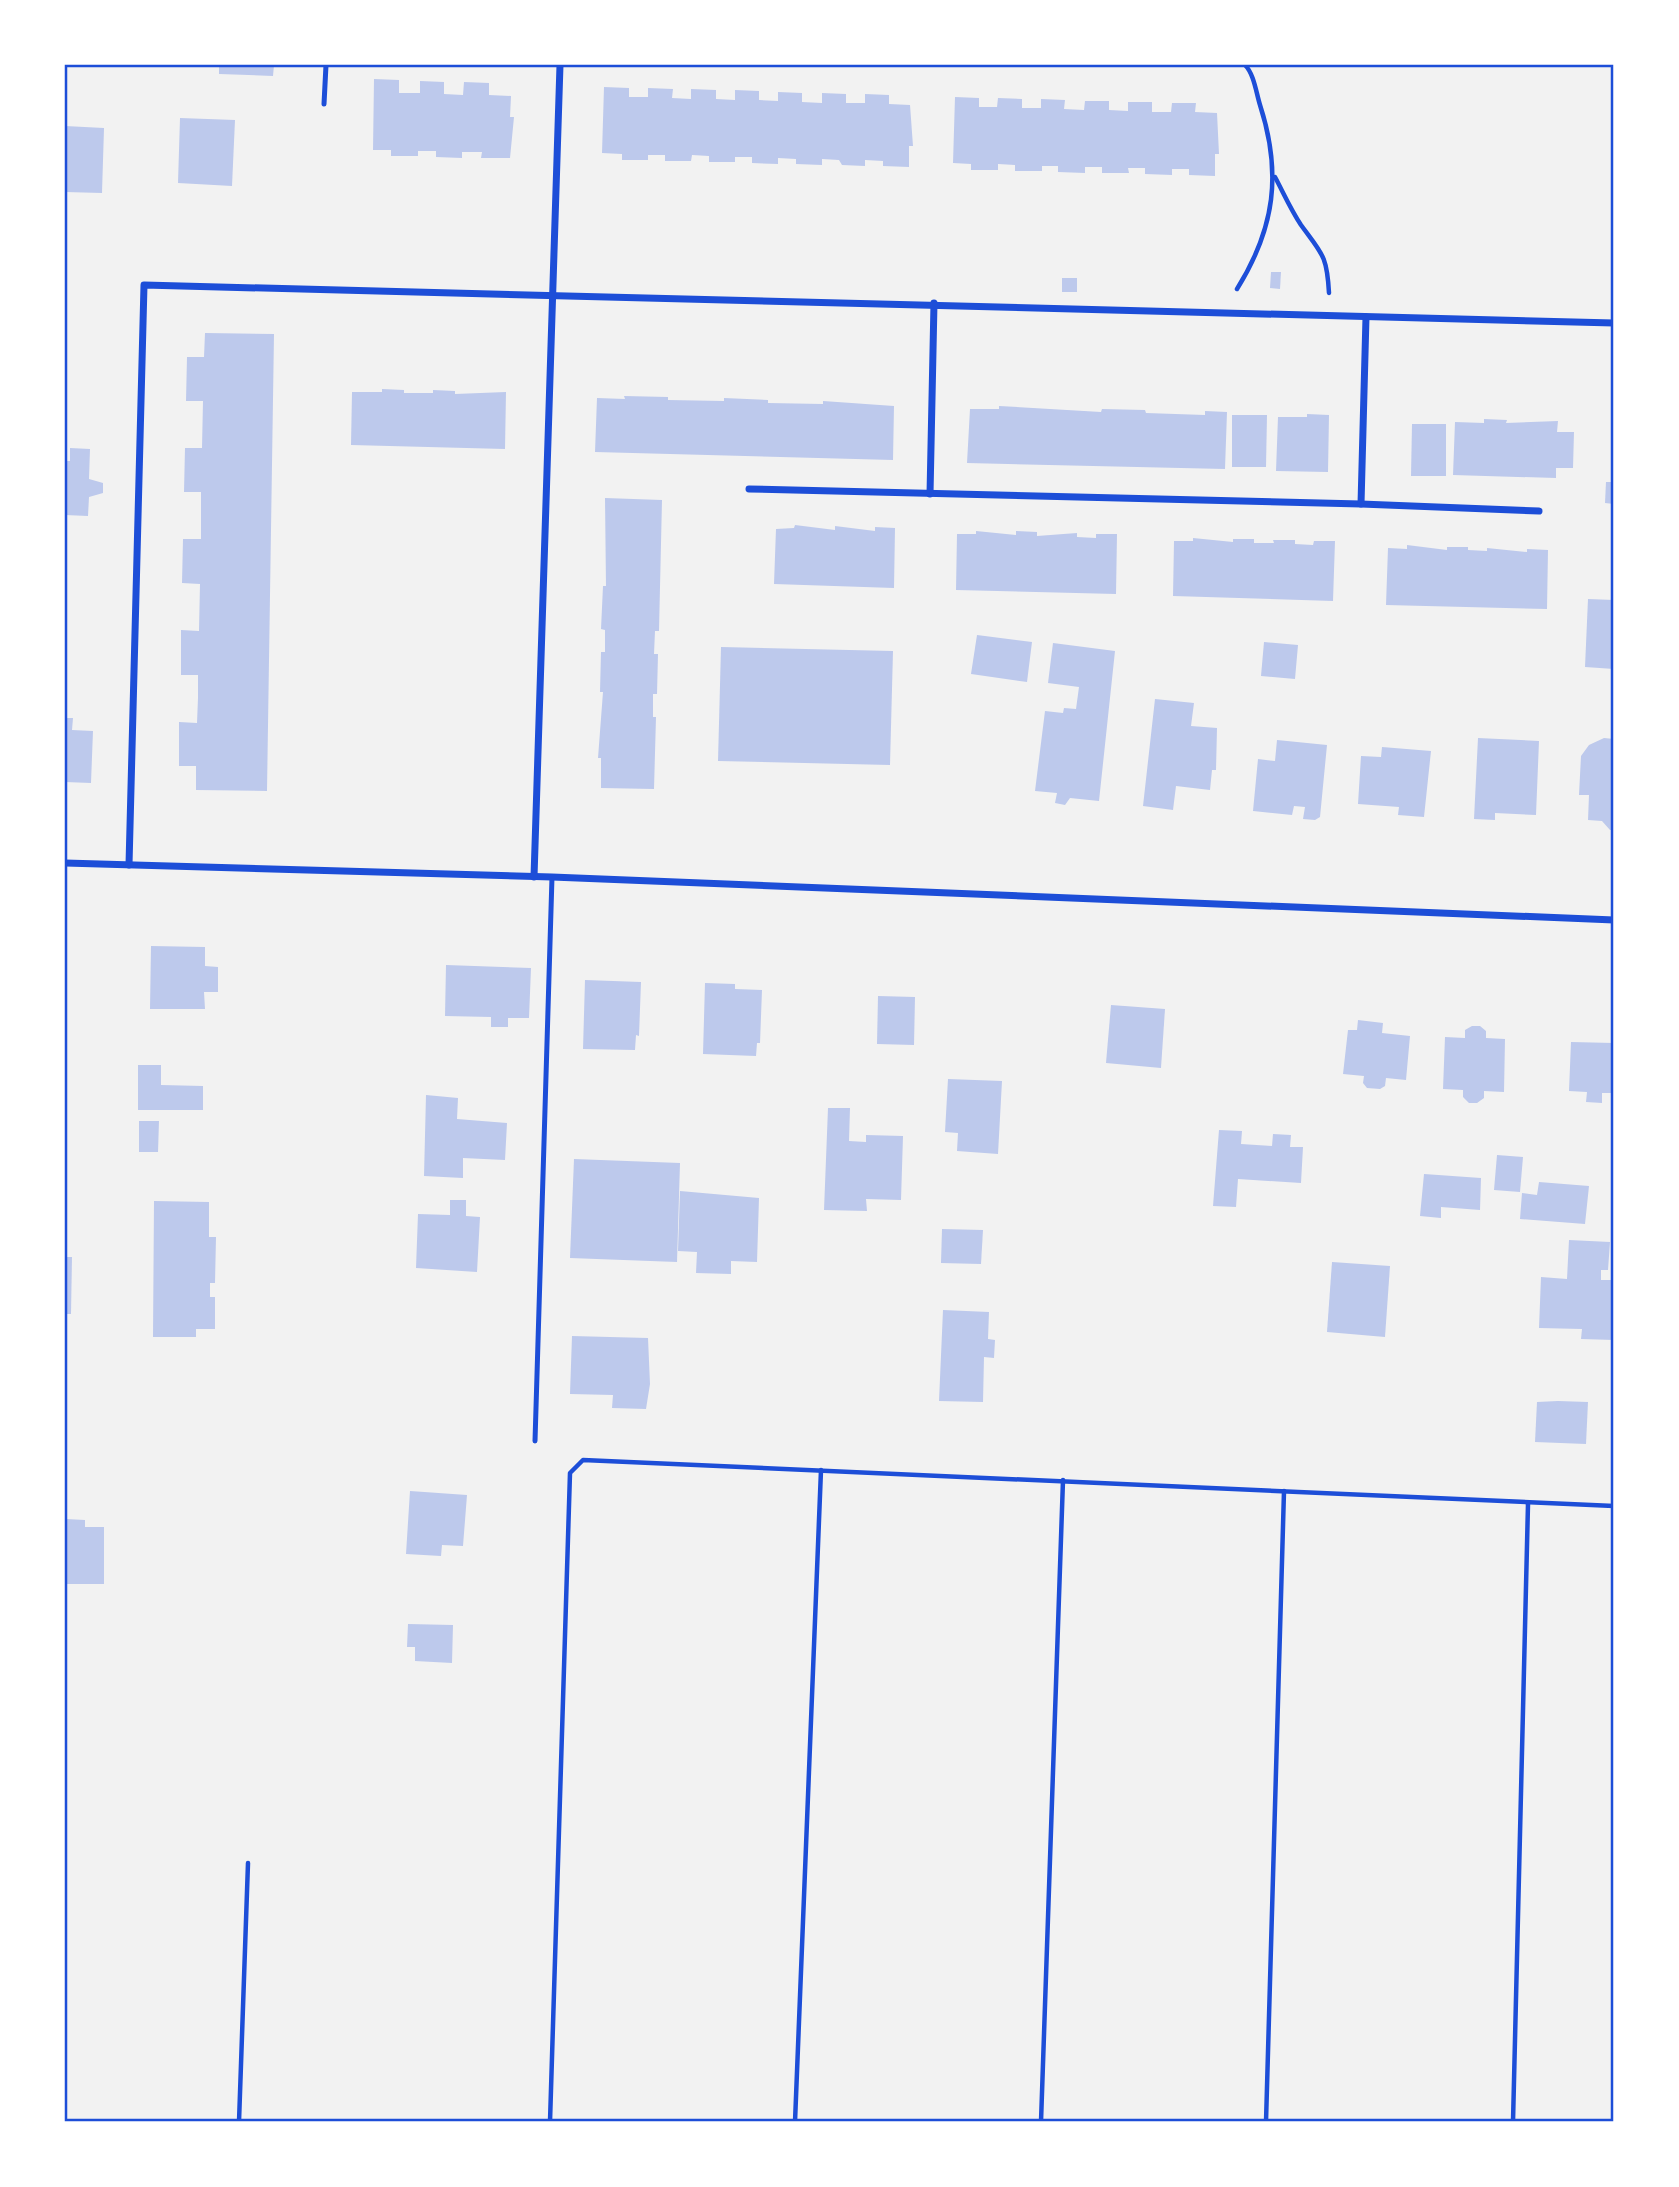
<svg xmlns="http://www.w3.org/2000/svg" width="1679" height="2187" font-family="'DM Sans',sans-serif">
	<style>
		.building { fill: #bdc9ec }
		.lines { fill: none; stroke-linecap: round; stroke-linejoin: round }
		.path { stroke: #1d4ed8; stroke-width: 4.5 }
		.service { stroke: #1d4ed8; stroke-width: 5 }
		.minor { stroke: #1d4ed8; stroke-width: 7 }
		.neatline { fill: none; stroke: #1d4ed8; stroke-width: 2.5 }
	</style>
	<rect width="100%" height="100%" fill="#f2f2f2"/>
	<g class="building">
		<path d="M219 65H274L273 76 219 74Z"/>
		<path d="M374 79 399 80V93H420V81L444 82V94L463 95 464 82 489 83V95L511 96 510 117H514L510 158H481L482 152H462V158L436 157V151H418V156H391V150H373Z"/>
		<path d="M604 87 629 88V97H648V88L673 89 672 98 691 99V89L716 90V99L735 100V90L759 91V100L778 101V92L802 93V102L822 103V93L846 94V103H865V94L889 95V104L910 105 913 146H909V167L883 166V161L865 160V166L842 165 839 160 822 159V165L796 164V159L778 158V164L752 163V157H735V162H709V156L692 155 691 161H665V155H648V160H622V154L602 153Z"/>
		<path d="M955 97 979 98V107H997L998 98 1022 99V108H1041V99L1065 100 1064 109 1084 110 1085 101H1109V110L1128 111V102H1152V112H1171L1172 103H1196L1195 112 1217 113 1219 154H1215V176L1189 175V169H1172V175L1145 174V168H1128L1129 173H1102V167H1085V173L1058 172V166H1042V171H1015V165L998 164V170H971V164L953 163Z"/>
		<path d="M180 118 235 120 232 186 178 183Z"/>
		<path d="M65 126 104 128 102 193 65 192Z"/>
		<path d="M1271 272H1281L1280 289 1270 288Z"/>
		<rect x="1062" y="278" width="15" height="14"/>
		<path d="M205 333 274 334 267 791 196 790V766H179V722L197 723 198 698V675H181V630L199 631 200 584 182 583 183 539H201V492H184L185 448H202L203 401H186L187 357H204Z"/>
		<path d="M382 389 404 390V393H433V390L455 391V394L506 392 505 449 351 445 352 392H382Z"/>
		<path d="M624 396 668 397V400L724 401V398L768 400V403L823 404V401L894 406 893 460 595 452 597 398 625 399Z"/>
		<path d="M999 406 1101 412 1102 409 1145 410 1146 413 1205 415V411L1227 412 1225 469 967 463 970 409H999Z"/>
		<path d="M1307 414 1329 415 1328 472 1276 471 1278 417H1307Z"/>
		<path d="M1232 415H1267L1266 467H1232Z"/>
		<path d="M1484 419 1507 420 1506 423 1558 421 1557 432H1574L1573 468H1556V478L1453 475 1455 422 1484 423Z"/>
		<path d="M1412 424H1446V476H1411Z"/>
		<path d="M70 448 90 449 89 479 103 483V493L89 497 88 516 65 515V461H70Z"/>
		<path d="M1606 482H1614V504L1605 503Z"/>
		<path d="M605 498 662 500 659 631H655L654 654H658L657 694H653V717H656L654 789 601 788V758H598L603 692H600L601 652H605V630L601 629 603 586H606Z"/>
		<path d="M795 525 835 530V526L875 531V527L895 528 894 588 774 584 776 529 794 528Z"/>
		<path d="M976 531 1016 535V531L1037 532V536L1077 533V537L1096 538V534H1117L1116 594 956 590 957 534H976Z"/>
		<path d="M1193 538 1233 542V539H1254V543H1274L1273 540H1295V544L1313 545 1314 541H1335L1333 601 1173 596 1174 541H1193Z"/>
		<path d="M1407 545 1447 550V547H1468V550L1487 551V548L1527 552V549L1548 550 1547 609 1386 605 1388 548 1407 549Z"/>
		<path d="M1588 599 1614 600V669L1585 667Z"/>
		<path d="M977 635 1032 642 1027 682 971 674Z"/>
		<path d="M1264 642 1298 645 1295 679 1261 676Z"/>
		<path d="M1053 643 1115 651 1099 801 1070 798 1065 805 1055 803 1057 793 1035 791 1045 711 1063 713 1064 708 1076 709 1079 687 1048 683Z"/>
		<path d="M721 647 893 651 890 765 718 761Z"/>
		<path d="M1155 699 1194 703 1191 726 1217 728 1216 770H1212L1210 790 1176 786 1173 810 1143 806Z"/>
		<path d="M65 718H73L72 730 93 731 91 783 65 782Z"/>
		<path d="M1478 738 1539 741 1536 815 1495 813V820L1474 819Z"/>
		<path d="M1604 738 1614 739V830H1610L1602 821 1588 820 1589 795H1579L1581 756 1589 745Z"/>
		<path d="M1277 740 1327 745 1320 817 1315 820 1303 819 1305 807 1294 806 1292 815 1253 811 1258 759 1275 761Z"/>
		<path d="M1382 747 1431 751 1424 817 1398 815 1399 807 1358 804 1361 756 1381 757Z"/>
		<path d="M151 946 205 947V966L218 967V992H204L205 1009H150Z"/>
		<path d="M446 965 531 968 529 1018H508V1027H491V1017L445 1016Z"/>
		<path d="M585 980 641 982 639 1036 636 1035 635 1050 583 1049Z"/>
		<path d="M705 983 735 984V989L762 990 760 1043H757L756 1056 703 1054Z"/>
		<path d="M878 996 915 997 914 1045 877 1044Z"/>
		<path d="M1111 1005 1165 1009 1161 1068 1106 1063Z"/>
		<path d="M1358 1020 1383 1023 1382 1033 1410 1036 1406 1080 1386 1078 1385 1086 1380 1089 1367 1088 1363 1083 1364 1076 1343 1074 1348 1030H1357Z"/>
		<path d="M1472 1026H1480L1486 1031V1038L1505 1039 1504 1092 1484 1091V1098L1477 1103H1469L1463 1097V1090L1443 1089 1445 1037 1465 1038V1030Z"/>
		<path d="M1571 1042 1614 1043V1093H1602V1103L1586 1102 1587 1092 1569 1091Z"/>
		<path d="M138 1065H161V1085L203 1086V1110H138Z"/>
		<path d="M948 1079 1002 1081 998 1154 957 1151 958 1133 945 1132Z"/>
		<path d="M426 1095 458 1098 457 1119 507 1123 505 1160 463 1158V1178L424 1176Z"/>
		<path d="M828 1108H850L849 1141 866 1142V1135L903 1136 901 1200 866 1199 867 1211 824 1210Z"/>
		<path d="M139 1121H159L158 1152H139Z"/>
		<path d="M1219 1130 1242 1131 1241 1144 1272 1146 1273 1134 1291 1135 1290 1147H1303L1301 1183 1238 1179 1236 1207 1213 1206Z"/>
		<path d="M1497 1155 1523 1157 1520 1192 1494 1190Z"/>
		<path d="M574 1159 680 1163 677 1262 570 1258Z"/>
		<path d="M1424 1174 1481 1178 1480 1210 1441 1207V1218L1420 1216Z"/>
		<path d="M1539 1182 1589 1186 1585 1224 1520 1219 1522 1193 1537 1195Z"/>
		<path d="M680 1191 759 1198 757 1262 731 1261V1274L696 1273 697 1252 678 1251Z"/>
		<path d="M450 1200H466V1216L480 1217 477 1272 416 1268 418 1214 450 1215Z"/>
		<path d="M154 1201 209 1202V1237H216L215 1283H210V1297H215V1329H196V1337H153Z"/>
		<path d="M942 1229 983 1230 981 1264 941 1263Z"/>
		<path d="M1569 1240 1610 1242 1608 1270H1601V1280H1614V1340L1581 1339 1582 1329 1539 1328 1541 1277 1567 1279Z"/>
		<path d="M65 1257H72L71 1314H65Z"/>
		<path d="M1332 1262 1390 1266 1385 1337 1327 1332Z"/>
		<path d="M943 1310 989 1312 988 1339 995 1340 994 1358 984 1357 983 1402 939 1401Z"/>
		<path d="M572 1336 648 1338 650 1384 646 1409 612 1408 613 1395 570 1394Z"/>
		<path d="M1558 1401 1588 1402 1586 1444 1535 1442 1537 1402Z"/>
		<path d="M410 1491 467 1495 463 1546 442 1545 441 1556 406 1554Z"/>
		<path d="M66 1519 85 1520V1527H104V1584H67V1597Z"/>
		<path d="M408 1624 453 1625 452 1663 415 1661V1647H407Z"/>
	</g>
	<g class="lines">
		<g class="path">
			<path d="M1275 177C1283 192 1291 210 1301 225 1322 254 1327 255 1329 293"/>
			<path d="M1237 289C1275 228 1282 173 1260 105 1256 92 1254 74 1245 65"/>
			<path d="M239 2122 248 1863"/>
			<path d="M550 2122 570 1473 583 1460 1614 1506"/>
			<path d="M795 2122 821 1470"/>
			<path d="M1041 2122 1063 1480"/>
			<path d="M1266 2122 1284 1491"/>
			<path d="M1513 2122 1528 1504"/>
		</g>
		<g class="service">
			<path d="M324 104 326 65"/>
			<path d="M535 1441 552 877"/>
		</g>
		<g class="minor">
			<path d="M749 489 1361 504 1539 511"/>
			<path d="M930 494 934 303"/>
			<path d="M1361 504 1366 317"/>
			<path d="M65 863 552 877 1614 920"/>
			<path d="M129 865 144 285 1614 323"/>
			<path d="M534 877 560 65"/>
		</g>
	</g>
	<rect width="1679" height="2187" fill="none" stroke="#ffffff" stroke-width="133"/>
	<rect x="66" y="66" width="1546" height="2054" class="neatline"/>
</svg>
